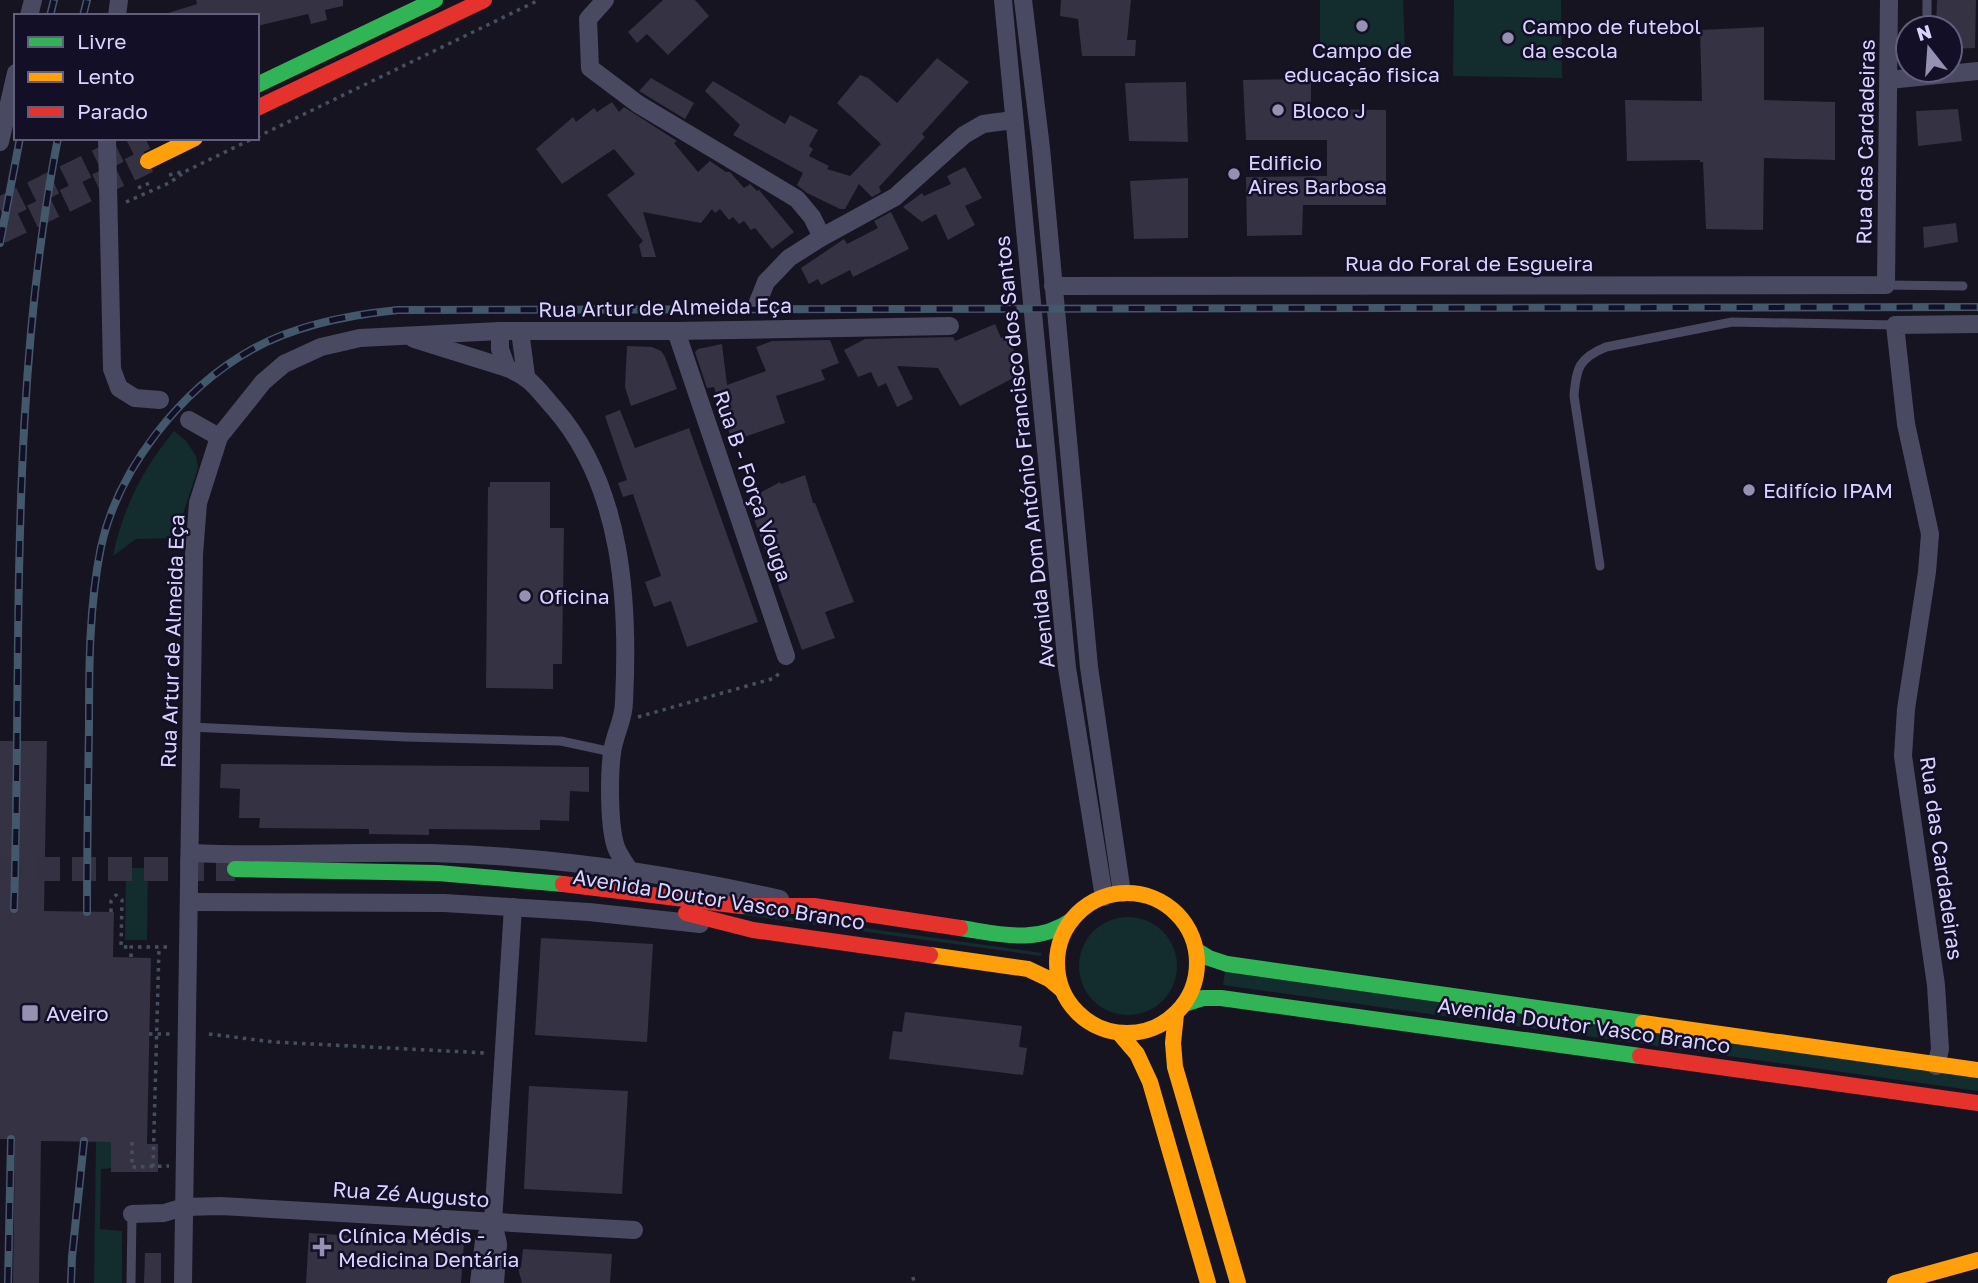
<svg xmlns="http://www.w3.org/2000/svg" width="1978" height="1283" font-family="'Golos Text',sans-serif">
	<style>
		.green { fill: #132c2d }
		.building { fill: #343243 }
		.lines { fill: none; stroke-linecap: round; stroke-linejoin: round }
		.secondary-tunnel { stroke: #333142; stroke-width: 24; stroke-dasharray: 24 12; stroke-linecap: butt }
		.path { stroke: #44505f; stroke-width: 3.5; stroke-dasharray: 3.5 5; stroke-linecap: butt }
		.lane { stroke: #4a4962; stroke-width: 9 }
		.street { stroke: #4a4962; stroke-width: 18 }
		.fast { stroke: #30b455; stroke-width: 16 }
		.slow { stroke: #ff9f0a; stroke-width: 16 }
		.jam { stroke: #e5322d; stroke-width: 16 }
		.rail-casing { stroke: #43596b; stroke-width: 8 }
		.rail { stroke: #130f26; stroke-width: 5; stroke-dasharray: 16; stroke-linecap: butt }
		.poi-dot { fill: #9591b1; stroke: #130f26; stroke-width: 2.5 }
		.labels { text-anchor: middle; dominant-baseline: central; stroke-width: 5; stroke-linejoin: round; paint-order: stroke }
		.poi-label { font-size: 21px; fill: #d9d4ff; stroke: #130f26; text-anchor: start }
		.street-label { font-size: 21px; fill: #d9d4ff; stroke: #130f26 }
	</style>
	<rect width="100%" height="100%" fill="#161421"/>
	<g class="green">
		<path d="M1320 0H1403L1405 51 1320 52Z"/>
		<path d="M1454 0H1561L1562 78 1453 76Z"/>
		<path d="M174 431 186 441 196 456 198 468 184 511 181 538 136 539 113 556C123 507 143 469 174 431Z"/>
		<path d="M126 868H148L147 940H125Z"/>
		<path d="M578 888 1029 951 1041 953V956L578 892Z"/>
		<circle cx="1128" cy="966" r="49"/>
		<path d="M1225 972 1978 1078V1091L1223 985Z"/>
		<path d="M96 1141 111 1142V1168L101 1169 100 1229 122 1231V1283H94Z"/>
	</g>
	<g class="building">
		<path d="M196 0H343V6L325 10 327 20 311 24 308 14 257 26V16H169L168 13 197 4Z"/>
		<path d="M663 0H695L709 16 668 55 647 34 637 43 628 32Z"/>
		<path d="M1061 0H1131L1127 40H1136L1135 56H1082L1078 19 1060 16Z"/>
		<path d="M1937 0H1976L1975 48 1950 49V28H1936Z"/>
		<path d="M1764 27V100L1835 102V160L1764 158 1763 230 1706 229 1703 162H1700V160L1627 161 1625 100 1702 101 1700 30Z"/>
		<path d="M937 58 969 82 922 134 925 137 879 187 881 192 872 197 859 184 845 209H840L807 193 797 185 803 173 733 135 740 125 705 91 713 81 785 124 790 115 818 130 809 146 813 149 809 156 829 166 827 169 850 176 881 144 837 103 860 75 868 78 897 103Z"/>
		<path d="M651 78 694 103 685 119 639 91Z"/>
		<path d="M1311 79V109L1386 110V205H1303L1302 235 1247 236 1246 177 1327 176V140H1246L1243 80Z"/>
		<path d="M1186 82 1188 142 1129 141 1125 83Z"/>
		<path d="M612 102 619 112 624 107 677 141 674 143 698 172 710 161 726 172H730L744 188 750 184 757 191 759 190 794 232 772 249 755 228 751 230 744 221 739 224 733 217 729 220 720 209 715 213 712 209 701 223 643 212 656 257H642L639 245 643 241 607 195 635 174 614 149 562 184 536 149 573 117 576 122 594 108 597 112Z"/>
		<path d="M1958 109 1962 141 1918 146 1916 111Z"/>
		<path d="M965 167 982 198 965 206 975 225 948 240 936 214 922 222 903 207 922 193 924 196 951 184 947 176Z"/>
		<path d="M1188 178V238L1134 239 1130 181Z"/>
		<path d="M891 212 909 249 853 277 850 270 821 285 818 279 809 284 801 268 844 239 847 244 878 228 874 221Z"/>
		<path d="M1956 223 1958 242 1924 248 1923 227Z"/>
		<path d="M995 324 1001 338 1006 335 1014 351 1012 352 1023 373 960 406 938 368 897 366 913 399 897 407 886 383 878 387 871 372 858 377 844 350 865 339 953 337 955 341Z"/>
		<path d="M830 340 839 363 821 370 825 380 776 396 785 423 732 441 714 387 707 388 695 352 698 349 722 344 727 385 766 371 756 347 772 341Z"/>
		<path d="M627 346 652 347 661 351 665 357 677 389 631 406 625 387Z"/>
		<path d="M620 410 635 448 689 428 758 622 687 647 671 601 654 607 645 582 661 576 633 494 623 497 618 483 627 480 605 416Z"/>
		<path d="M805 475 813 503H815L854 602 825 612 835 638 802 650 747 500 780 482 781 484Z"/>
		<path d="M490 482H550V528H564L562 664H553V689L486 688 488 487H490Z"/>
		<path d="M0 741H47L44 911 114 912 113 957 151 958 147 1144H158V1172H111V1142L41 1141 39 1283H13L15 1139H0Z"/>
		<path d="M221 764 589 767V792L570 791 569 821 540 820V830L429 829V835L369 834V829L259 828 260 818H239L240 789 220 788Z"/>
		<path d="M541 938 653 944 647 1042 535 1035Z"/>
		<path d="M905 1012 1022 1026 1019 1047 1027 1048 1023 1075 889 1059 893 1031 902 1032Z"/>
		<path d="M529 1086 628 1091 622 1194 524 1189Z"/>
		<path d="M309 1233 464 1243 461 1283H306Z"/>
		<path d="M523 1249 612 1254 610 1283H522L518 1268 521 1267Z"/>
		<path d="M145 1253H161V1283H144Z"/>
	</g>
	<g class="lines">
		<g class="secondary-tunnel">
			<path d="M0 209 145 138"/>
			<path d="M0 232 148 161"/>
			<path d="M0 869H235"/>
		</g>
		<g class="path">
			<path d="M257 137 539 0"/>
			<path d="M169 175 186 171 254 138"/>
			<path d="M138 188 152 182"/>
			<path d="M126 202 169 183 182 174"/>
			<path d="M638 717 775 678 780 672"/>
			<path d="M111 912V901L116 895 122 900 121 947H131"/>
			<path d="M131 957V947H171"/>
			<path d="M149 1034H172"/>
			<path d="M209 1034 274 1042 485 1053"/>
			<path d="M132 1142V1167L169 1166"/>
			<path d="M153 1167 159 948"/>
			<path d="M913 1277 914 1283"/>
		</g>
		<g class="lane">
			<path d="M1927 0V28"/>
			<path d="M1886 285 1963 286"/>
			<path d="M1600 566 1574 396C1576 368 1579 358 1606 347L1732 322 1895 325"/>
			<path d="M190 727 406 737 561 741 612 752"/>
			<path d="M131 1283 132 1214"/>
		</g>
		<g class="street">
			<path d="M605 0 588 19 590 68 638 104 797 199 812 217 822 237"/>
			<path d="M1003 0 1067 668 1104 897"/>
			<path d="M1023 0 1041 148 1089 667 1122 893"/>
			<path d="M29 16 33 0"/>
			<path d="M117 16 119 0"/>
			<path d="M1889 80 1978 71"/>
			<path d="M107 138 112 369 119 388 135 398 160 400"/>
			<path d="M0 142 16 73"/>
			<path d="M1053 286 1886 285 1889 0"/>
			<path d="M758 302 766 282 789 258 822 237 895 197 964 135 983 124 1013 120"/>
			<path d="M500 331V349L507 368C532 378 537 389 555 409 623 488 629 602 624 702 624 720 614 735 612 753 609 775 609 823 615 844 617 853 625 863 630 871"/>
			<path d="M520 331 526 376"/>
			<path d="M676 331 786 656"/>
			<path d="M414 339 507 368"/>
			<path d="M189 420 219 437"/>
			<path d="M191 853C271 857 351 851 431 853 548 856 666 873 780 899"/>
			<path d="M190 902 444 903 589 912 700 924"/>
			<path d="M1936 1066 1940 1049 1936 985 1903 756 1906 709 1927 572 1930 534 1906 424 1895 325 1978 324"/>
			<path d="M132 1214 164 1213 184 1207 221 1206 634 1230"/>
			<path d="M183 1283 194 554 198 503 219 437 263 382 284 364 321 347 360 338 500 331H676L950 326"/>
			<path d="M479 1283 484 1241 493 1222"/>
			<path d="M495 1283 498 1244 493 1222 513 907"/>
		</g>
		<g class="fast">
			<path d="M257 85 435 0"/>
			<path d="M235 869 438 873 563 884"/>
			<path d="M960 928C1000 934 1036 945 1072 920"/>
			<path d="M1196 950 1209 958 1227 964 1643 1023"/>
			<path d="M1184 1004 1203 998H1221L1640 1056"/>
		</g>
		<g class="slow">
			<path d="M148 161 195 138"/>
			<circle cx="1127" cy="963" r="70"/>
			<path d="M930 955 1028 969 1049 979 1062 990"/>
			<path d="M1176 1014 1173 1043 1175 1067 1238 1283"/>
			<path d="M1643 1023 1978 1070"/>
			<path d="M1119 1033 1137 1054 1150 1082 1208 1283"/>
			<path d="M1895 1283 1978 1260"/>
		</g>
		<g class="jam">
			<path d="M257 108 484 0"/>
			<path d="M563 884 741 906H814L960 928"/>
			<path d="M686 913 753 930 930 955"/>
			<path d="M1640 1056 1978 1103"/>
		</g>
		<defs>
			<g id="rail">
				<path d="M50 16 54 0"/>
				<path d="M83 16 87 0"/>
				<path d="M0 243 20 138"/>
				<path d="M14 909C22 652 8 392 58 138"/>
				<path d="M87 912C87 850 88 788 89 726 89 667 89 606 101 547 118 469 181 389 251 350 295 325 348 315 398 310L1978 307"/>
				<path d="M8 1283 11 1139"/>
				<path d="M71 1283 72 1257 84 1141"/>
			</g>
		</defs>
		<use href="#rail" class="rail-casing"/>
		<use href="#rail" class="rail"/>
	</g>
	<g class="poi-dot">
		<circle cx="1362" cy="26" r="7"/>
		<circle cx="1508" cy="38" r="7"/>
		<circle cx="1278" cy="110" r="7"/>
		<circle cx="1234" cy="174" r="7"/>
		<circle cx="1749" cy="490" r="7"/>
		<circle cx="525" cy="596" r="7"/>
		<rect x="21" y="1004" width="18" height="18" rx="3.5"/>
		<path d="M318.5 1236.5h7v7h7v7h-7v7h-7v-7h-7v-7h7z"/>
	</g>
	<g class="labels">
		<g class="poi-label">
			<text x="1522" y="26">Campo de futebol<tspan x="1522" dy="24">da escola</tspan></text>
			<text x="1362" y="50" text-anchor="middle">Campo de<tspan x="1362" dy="24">educação fisica</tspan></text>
			<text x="1292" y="110">Bloco J</text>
			<text x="1248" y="162">Edificio<tspan x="1248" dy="24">Aires Barbosa</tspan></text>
			<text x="1763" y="490">Edifício IPAM</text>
			<text x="539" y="596">Oficina</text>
			<text x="46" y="1013">Aveiro</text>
			<text x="338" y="1235">Clínica Médis -<tspan x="338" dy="24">Medicina Dentária</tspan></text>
		</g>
		<g class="street-label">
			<text transform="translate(1865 142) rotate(-89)">Rua das Cardadeiras</text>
			<text x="1469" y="263">Rua do Foral de Esgueira</text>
			<text transform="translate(665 307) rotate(-1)">Rua Artur de Almeida Eça</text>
			<text transform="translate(1024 452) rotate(-96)">Avenida Dom António Francisco dos Santos</text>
			<text transform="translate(753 486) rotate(71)">Rua B - Força Vouga</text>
			<text transform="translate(172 641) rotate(-88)">Rua Artur de Almeida Eça</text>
			<text transform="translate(1942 858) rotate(82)">Rua das Cardadeiras</text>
			<text transform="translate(719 899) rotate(9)">Avenida Doutor Vasco Branco</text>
			<text transform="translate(1584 1025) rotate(8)">Avenida Doutor Vasco Branco</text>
			<text transform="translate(411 1194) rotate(4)">Rua Zé Augusto</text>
		</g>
	</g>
	<rect x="14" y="14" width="245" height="126" fill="#130f26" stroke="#625e7d" stroke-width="2"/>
	<rect x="28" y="37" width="35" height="10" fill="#30b455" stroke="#625e7d" stroke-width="2"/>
	<text x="77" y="49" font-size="21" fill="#d9d4ff">Livre</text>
	<rect x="28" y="72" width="35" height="10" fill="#ff9f0a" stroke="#625e7d" stroke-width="2"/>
	<text x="77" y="84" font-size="21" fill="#d9d4ff">Lento</text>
	<rect x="28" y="107" width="35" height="10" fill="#e5322d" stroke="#625e7d" stroke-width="2"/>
	<text x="77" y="119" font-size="21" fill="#d9d4ff">Parado</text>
	<g transform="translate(1929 49) rotate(343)"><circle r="33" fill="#130f26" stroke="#625e7d" stroke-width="2"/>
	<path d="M0-5L12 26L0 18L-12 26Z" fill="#9591b1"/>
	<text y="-10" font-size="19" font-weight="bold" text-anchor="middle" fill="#d9d4ff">N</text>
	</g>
</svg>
